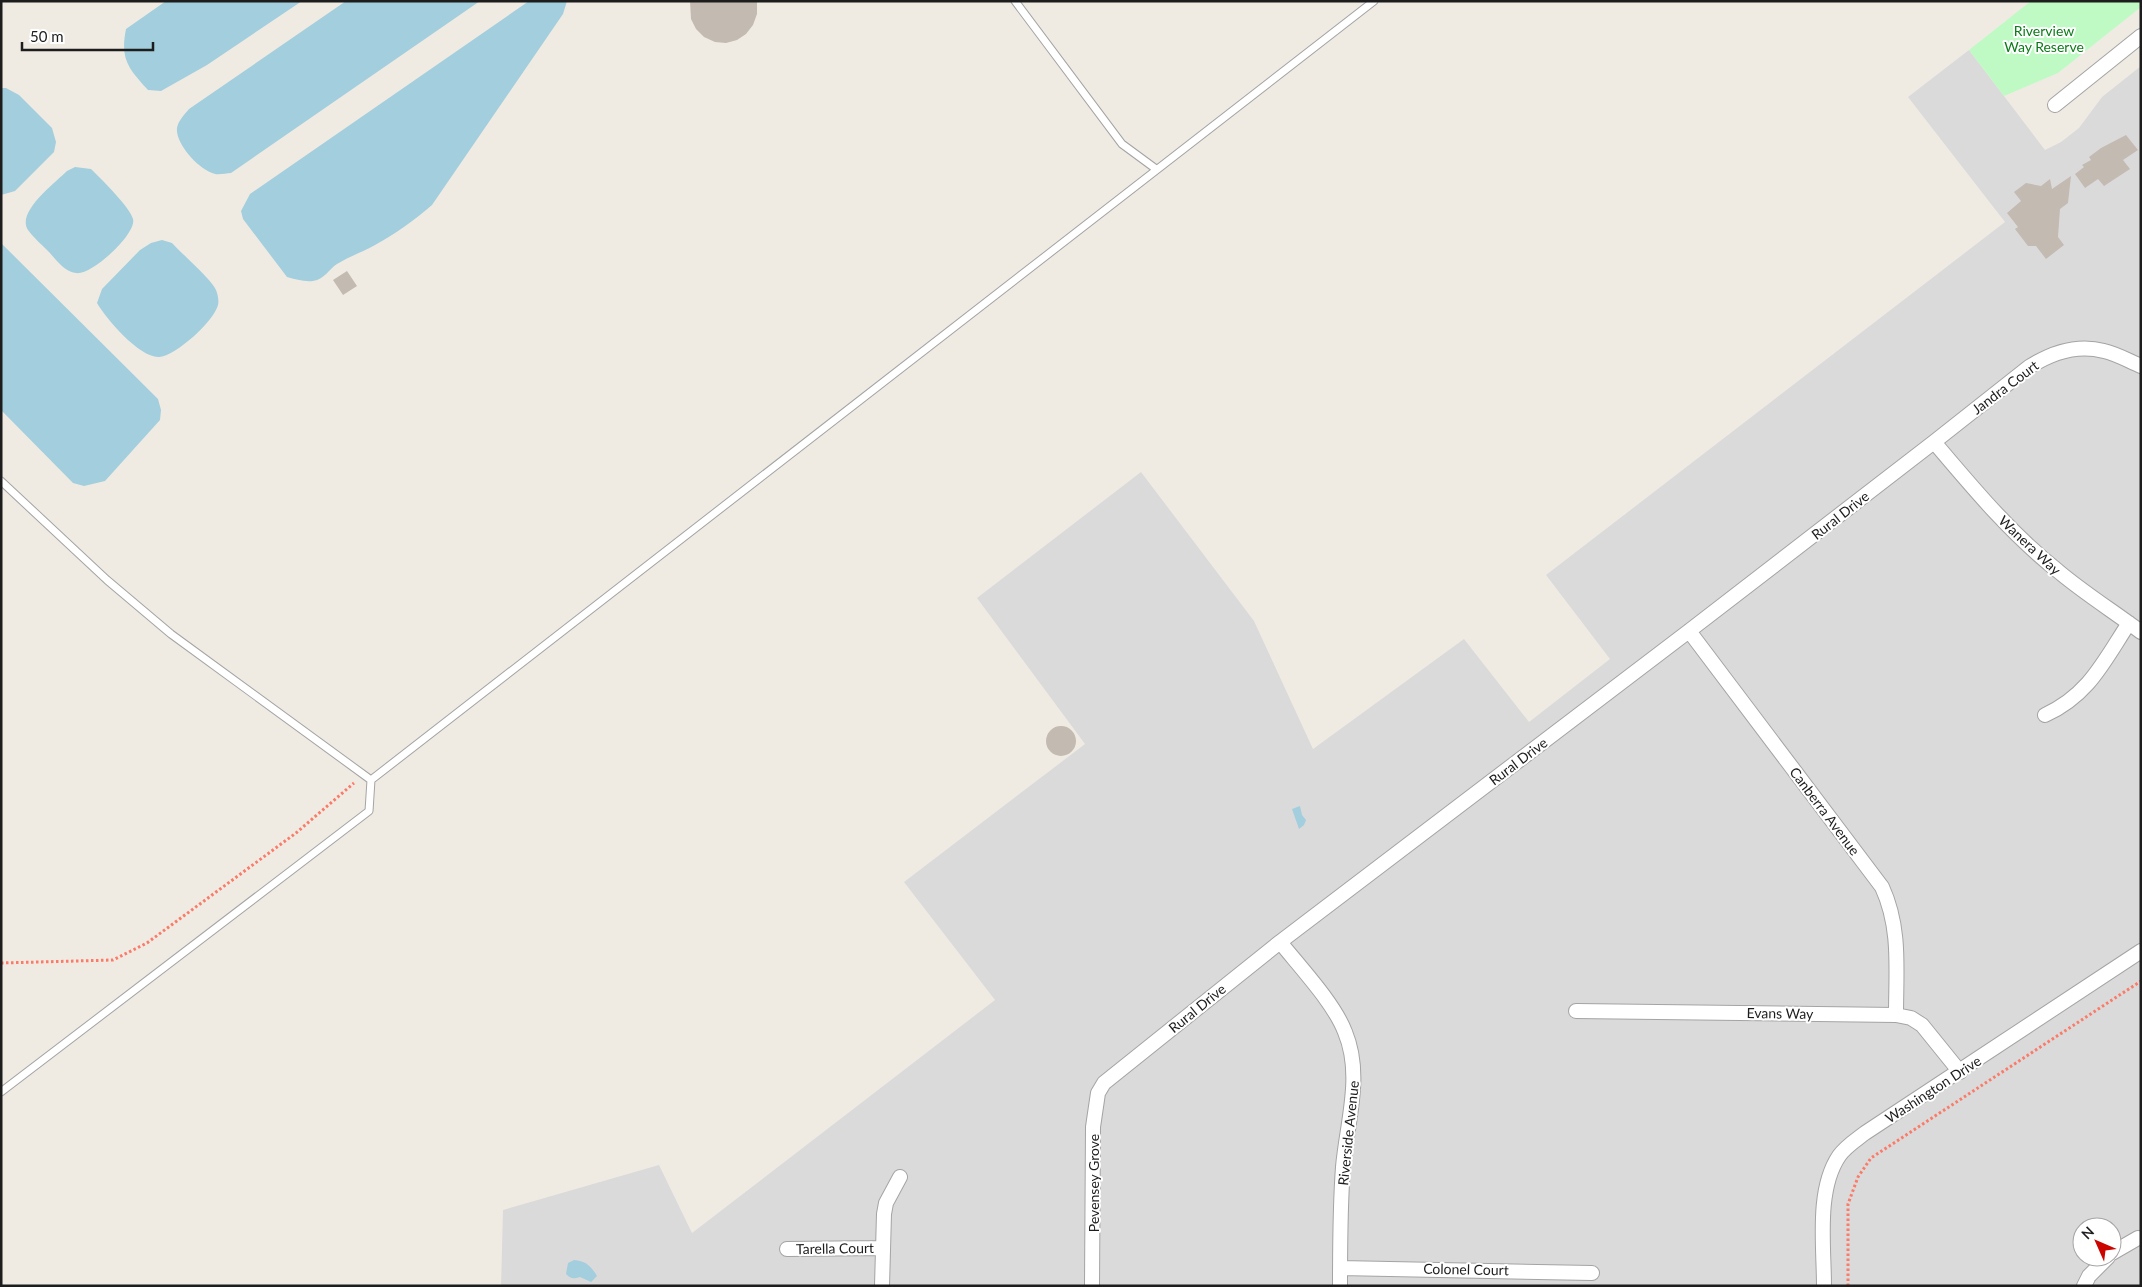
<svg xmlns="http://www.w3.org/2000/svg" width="2142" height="1287" font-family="Lato,sans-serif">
<rect width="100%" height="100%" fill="#efebe3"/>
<path fill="#dbdada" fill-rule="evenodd" d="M1969 50 2045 150 2061 142 2079 128 2102 97 2141 66V1286H501L503 1210 659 1165 692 1233 995 1000 904 882 1085 744 977 598 1141 472 1254 621 1313 749 1464 639 1529 722 1610 659 1546 575 2005 222 1908 97ZM2082 1227H2112V1257H2082Z"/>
<path fill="#bffac5" d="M2031 1H2141V7L2058 73 2004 96 1969 50Z"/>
<path fill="#a3cedd" d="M166 1H302L207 65 161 91 148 90C128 68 120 59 126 29Z
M346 1H480L231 173C226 173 220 175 215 174 200 171 175 144 177 128 178 121 185 114 189 109Z
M529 1H567L563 14 432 205C415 220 395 234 375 245 363 252 350 256 337 264 329 269 325 279 313 281 304 282 295 279 287 277L243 219 241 211 250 194Z
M1 88H6L19 95 52 128 56 142 54 152 15 191 1 195Z
M75 167 91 169C101 179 130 207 133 219 137 234 91 276 76 273 64 272 55 258 47 250 41 244 33 237 28 230 16 212 55 183 67 171Z
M162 240 172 243C181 253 212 280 216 290 218 295 219 301 218 305 214 321 176 356 159 357 140 358 106 319 97 303L102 289 140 250 151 243Z
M1 243 158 399 161 410 160 420 105 481 84 486 73 483 1 410Z
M1300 806 1302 815 1306 820 1304 825 1299 829 1292 809Z
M574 1260C586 1261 591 1266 597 1276L591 1282 580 1277C573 1279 571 1279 566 1274L568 1263Z"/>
<path fill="#c3bab2" d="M690 1H757V14L753 25 746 34 737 40 726 43 715 42 704 37 696 29 691 19Z
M2126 135 2138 150 2123 160 2130 169 2104 186 2098 179 2085 188 2075 174 2084 167 2082 165 2091 160 2089 157 2101 148Z
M2071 176 2068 203 2060 209 2058 237 2064 245 2046 259 2036 246H2028L2015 229 2018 227 2007 213 2021 201 2014 192 2026 183 2041 186 2050 179 2052 189Z
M347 271 357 286 343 295 333 280Z
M1046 741a15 15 0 1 1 30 0a15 15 0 1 1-30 0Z"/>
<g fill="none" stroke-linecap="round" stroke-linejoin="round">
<g stroke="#a4a4a4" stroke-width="9">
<path id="service" d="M1015 1 1122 144 1156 169
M1 481 107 580 171 634 371 780
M1 1092 369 811 371 780 1374 1"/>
</g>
<g stroke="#a4a4a4" stroke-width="16">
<path id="minor" d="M2055 105 2141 36
M1934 442C1973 488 2011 534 2058 571 2084 593 2113 611 2141 632
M1689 631 1882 887C1901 928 1896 970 1896 1015
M2045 715C2089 695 2104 661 2129 623
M1280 942C1300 967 1334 1003 1345 1032 1363 1075 1347 1122 1343 1167 1340 1207 1340 1246 1340 1286
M1576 1011 1896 1015 1911 1018 1922 1025 1960 1072
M787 1249 883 1248
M2112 1253 2138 1238
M1340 1268 1592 1273
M882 1286 884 1214 886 1203 900 1177
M1092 1286 1093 1127 1098 1093 1104 1083 1280 942 1689 631 1934 442 2029 367C2051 353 2078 344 2104 351 2117 354 2129 361 2141 366
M1824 1286C1824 1246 1816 1190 1839 1156 1845 1147 1856 1140 1865 1133L2141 951
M2084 1286 2089 1276 2108 1257"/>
</g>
<path stroke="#fb7a68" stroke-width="3" stroke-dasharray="2.5 2.5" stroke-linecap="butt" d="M1 963 113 960 147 943 296 833 354 783
M1848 1286V1204L1858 1177 1871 1158 2141 981"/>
<use href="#service" stroke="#fff" stroke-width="7"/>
<use href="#minor" stroke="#fff" stroke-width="14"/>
</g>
<g text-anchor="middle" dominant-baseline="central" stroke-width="4" stroke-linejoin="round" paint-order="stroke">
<g font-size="14" fill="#0a7c17" stroke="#fff">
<text x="2044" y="30">Riverview<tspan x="2044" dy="16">Way Reserve</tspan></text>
</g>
<g font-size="14" fill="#1d1d1d" stroke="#fff">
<text transform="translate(2005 387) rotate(-37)">Jandra Court</text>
<text transform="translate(1840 515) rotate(-38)">Rural Drive</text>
<text transform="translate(2030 545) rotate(43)">Wanera Way</text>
<text transform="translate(1518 761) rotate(-37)">Rural Drive</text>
<text transform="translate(1825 811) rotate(53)">Canberra Avenue</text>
<text transform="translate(1197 1008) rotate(-39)">Rural Drive</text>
<text transform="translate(1780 1013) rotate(1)">Evans Way</text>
<text transform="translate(1933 1089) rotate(-33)">Washington Drive</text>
<text transform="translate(1348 1133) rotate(-84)">Riverside Avenue</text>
<text transform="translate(1093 1183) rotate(-90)">Pevensey Grove</text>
<text transform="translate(835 1248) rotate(-1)">Tarella Court</text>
<text transform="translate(1466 1269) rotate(1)">Colonel Court</text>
</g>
</g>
<rect width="2142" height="1287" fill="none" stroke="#1d1d1d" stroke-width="5"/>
<g transform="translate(2097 1242) rotate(315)"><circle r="24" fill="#ffffff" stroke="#a5a5a5"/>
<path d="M0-4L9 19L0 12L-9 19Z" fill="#cb0500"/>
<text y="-8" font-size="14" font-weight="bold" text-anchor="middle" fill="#1d1d1d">N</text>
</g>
<path d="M22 42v8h131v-8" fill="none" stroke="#1d1d1d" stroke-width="2.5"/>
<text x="30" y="42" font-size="15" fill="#1d1d1d" stroke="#ffffff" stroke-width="4" paint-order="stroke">50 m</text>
</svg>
